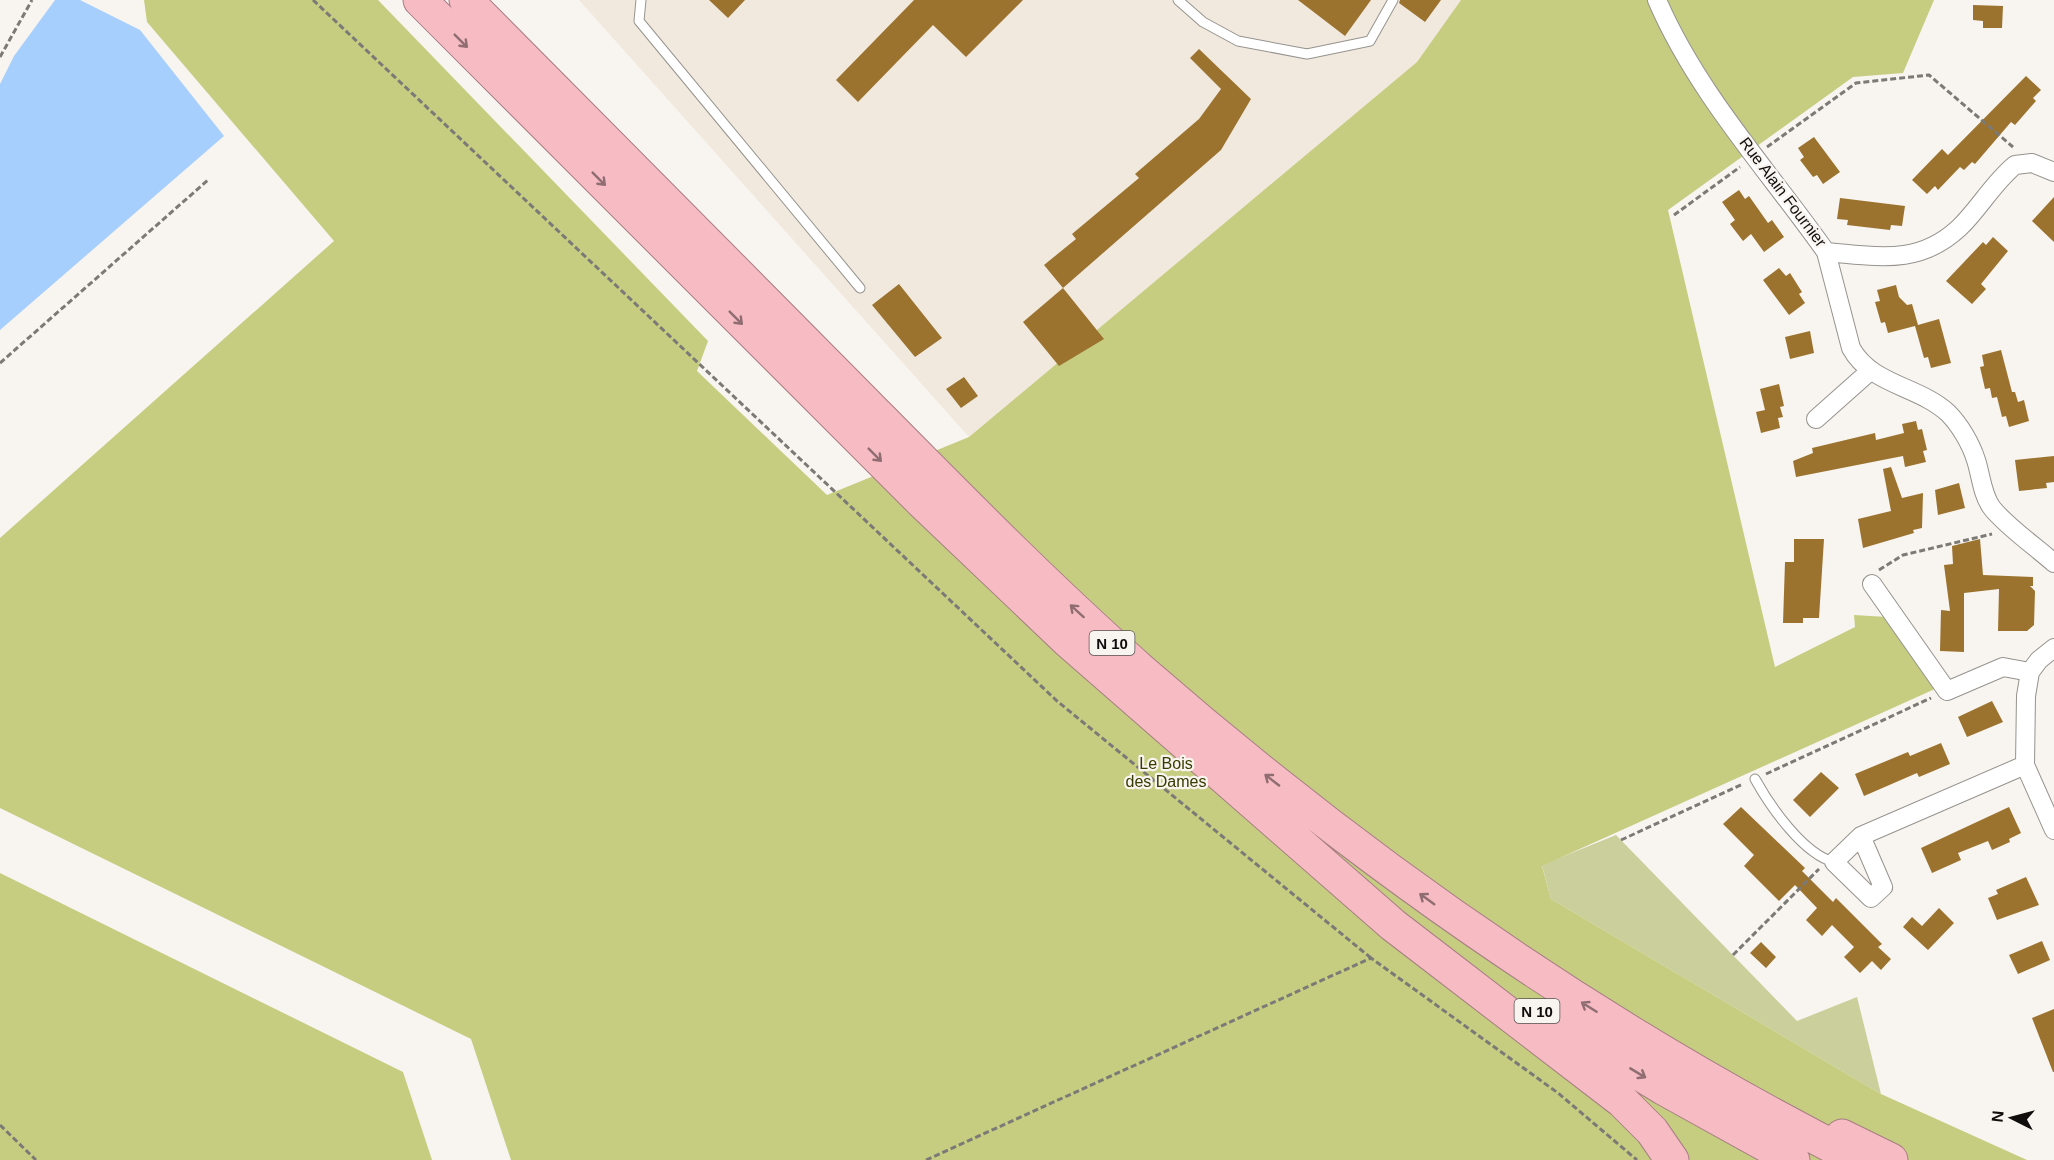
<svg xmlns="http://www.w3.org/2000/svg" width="2054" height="1160" font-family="Arial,sans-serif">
<rect width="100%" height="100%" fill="#f8f4ef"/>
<path fill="#f1e9de" d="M579 0H1461L1417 62 969 437Z"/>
<path fill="#cacf9c" d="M1616 835 1797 1021 1857 997 1881 1094 1551 899 1542 865Z"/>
<path fill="#c6cd81" d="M144 0H378L708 341 697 371 827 495 969 437 1417 62 1461 0H1934L1903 73 1853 77 1668 210 1775 667 1855 627 1854 615 1887 617 1937 688 1542 866 1551 899 1881 1094 2027 1160H511L471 1039 0 808V538L334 241 147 22Z
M0 873 403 1072 432 1160H0Z"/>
<path fill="#a7cffe" d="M55 0H80L140 30 224 136 0 330V84L14 56Z"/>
<path fill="#9b732f" d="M709 0H745L728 18Z
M914 0H1023L966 57 933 25 858 102 836 80Z
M1298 0H1371L1345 36Z
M1400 0H1441L1425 22 1399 3Z
M1973 5 2003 6 2002 28H1983V21L1973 20Z
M1199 49 1251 99 1221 150 1063 288 1044 265 1076 239 1072 234 1139 178 1135 174 1199 119 1221 89 1190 58Z
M2026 76 2041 90 2033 98 2036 101 2015 125 2011 122 1975 164 1972 162 1964 170 1960 167 1938 190 1935 186 1927 194 1912 180 1942 149 1948 155Z
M1814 137 1840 172 1823 184 1817 175 1813 177 1800 160 1804 157 1798 148Z
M1739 190 1745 199 1749 196 1768 223 1772 220 1784 237 1764 252 1751 234 1743 241 1730 224 1735 220 1722 202Z
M2054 197V242L2032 221Z
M1840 198 1905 206 1902 226 1891 225 1890 230 1847 225 1848 220 1837 219Z
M1993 237 2008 251 1981 284 1986 289 1972 304 1946 281 1983 242 1986 245Z
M1779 268 1786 276 1790 273 1802 292 1799 294 1805 303 1789 315 1763 280Z
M899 284 942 338 915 357 872 305Z
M1896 285 1899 297 1907 305 1912 304 1918 325 1939 319 1951 363 1931 368 1928 357 1924 358 1915 326 1888 333 1885 322 1881 323 1875 302 1880 301 1877 290Z
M1063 288 1104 339 1059 366 1023 322Z
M1810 331 1814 353 1790 359 1785 337Z
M2001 350 2012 392H2015L2018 402 2024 400 2029 421 2009 427 2006 416 2002 417 1997 397 1992 398 1990 388 1985 389 1980 367 1984 366 1982 355Z
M964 377 978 396 961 408 946 389Z
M1779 384 1784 406 1780 407 1783 417 1778 418 1780 428 1761 433 1756 412 1765 410 1760 389Z
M1916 421 1918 430 1922 429 1927 450 1923 451 1926 462 1905 467 1903 456 1796 477 1793 461 1813 453 1812 448 1875 433 1876 440 1904 433 1902 424Z
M2054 456V482L2046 483 2047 488 2019 491 2015 460Z
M1891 467 1902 498 1923 493 1922 528 1913 530 1914 533 1863 548 1858 519 1891 511 1883 469Z
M1959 483 1965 508 1938 515 1935 490Z
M1794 539H1824L1819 618H1803V623H1783L1785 562H1794Z
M1980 539 1983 575 2033 577V586H2030L2035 591 2034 625 2027 631H1998L1999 589 1964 593V652L1940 651 1941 610 1950 611 1944 565 1953 564 1952 546Z
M1992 701 2003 722 1967 737 1958 717Z
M1941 743 1950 764 1919 777 1917 773 1864 796 1855 774 1908 752 1910 756Z
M1821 772 1839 788 1810 817 1793 800Z
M1741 807 1805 868 1802 871 1833 902 1836 898 1882 944 1878 947 1891 959 1881 970 1872 961 1860 973 1844 957 1854 947 1832 925 1822 936 1806 920 1817 908 1795 885 1779 901 1744 866 1754 855 1723 824Z
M2009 807 2021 833 2009 839 2010 842 1992 850 1988 841 1958 853 1961 860 1932 873 1921 848Z
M2026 877 2039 905 1997 920 1988 898 1998 894 1996 890Z
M1939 908 1954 923 1928 950 1903 927 1912 917 1922 926Z
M2042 941 2050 960 2018 974 2009 955Z
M1761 942 1776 957 1766 968 1750 953Z
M2054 1009V1072H2053L2032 1018Z"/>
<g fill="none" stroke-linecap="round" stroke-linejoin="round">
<g stroke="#96938e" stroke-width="11">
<path id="lane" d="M641 0 639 21 860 288
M1178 0 1203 22 1238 41 1307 54 1370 41 1393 0
M1755 779C1770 806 1803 854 1834 862"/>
</g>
<g stroke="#96938e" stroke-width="20">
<path id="street" d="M1657 0C1697 93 1768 170 1826 252 1877 256 1918 266 1959 228 1979 209 1993 183 2015 165L2032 163 2054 172
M1826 252 1851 348C1871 385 1919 386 1948 413 1960 425 1971 444 1976 460 1981 475 1982 495 1992 508 2006 526 2036 547 2054 563
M1816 419 1870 371
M1872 584 1947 691 2003 667 2030 672
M2054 648 2039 660 2030 672 2026 696 2025 765 2054 830
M1861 836 1883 887 1871 898 1834 862 1861 836 2025 765"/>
</g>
<g stroke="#a67e83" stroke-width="35">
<path id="highway" d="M420 0 921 501 1068 641 1393 925 1622 1101 1652 1131 1672 1160
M466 0C593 128 720 256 847 384 943 481 1039 580 1142 671 1361 862 1600 1029 1859 1160
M1549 1019 1663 1088 1793 1160
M1842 1136 1891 1160"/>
</g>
<path stroke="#7c7a76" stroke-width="3" stroke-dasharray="6 3" stroke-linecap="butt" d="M313 0 1057 701 1371 958
M0 57 32 0
M1767 147 1856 83 1929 75 2013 147
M1674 215 1740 167
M0 363 208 180
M1879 570 1903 555 1992 534
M1766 774 1931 698
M1621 840 1743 784
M1733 955 1819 869
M0 1125 36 1160
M926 1160 1371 958 1558 1093 1637 1160"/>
<use href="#lane" stroke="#fff" stroke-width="9"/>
<use href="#street" stroke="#fff" stroke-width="18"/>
<use href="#highway" stroke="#f7bbc3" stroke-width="33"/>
</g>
<defs><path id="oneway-shaft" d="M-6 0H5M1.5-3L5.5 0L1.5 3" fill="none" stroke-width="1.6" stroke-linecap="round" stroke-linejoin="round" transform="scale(1.5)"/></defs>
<g stroke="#8f6d71">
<use href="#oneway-shaft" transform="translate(461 41) rotate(45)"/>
<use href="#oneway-shaft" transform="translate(599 179) rotate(45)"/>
<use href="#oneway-shaft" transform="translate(736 318) rotate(45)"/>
<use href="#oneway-shaft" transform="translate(875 455) rotate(45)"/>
<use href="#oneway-shaft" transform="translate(1077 611) rotate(-138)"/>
<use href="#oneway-shaft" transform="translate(1272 780) rotate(-142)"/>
<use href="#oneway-shaft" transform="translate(1427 899) rotate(-144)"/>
<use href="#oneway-shaft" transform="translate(1589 1007) rotate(-148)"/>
<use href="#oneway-shaft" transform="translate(1638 1073) rotate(31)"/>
</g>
<g text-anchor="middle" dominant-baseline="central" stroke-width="4.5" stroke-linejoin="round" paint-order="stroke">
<g fill="#f8f4ef" stroke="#555350" stroke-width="1.5">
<rect x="1089.5" y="631" width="45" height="24" rx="4.5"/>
<rect x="1514.5" y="999" width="45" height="24" rx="4.5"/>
</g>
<g font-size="15" font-weight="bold" fill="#0f0e0c">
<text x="1112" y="643">N 10</text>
<text x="1537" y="1011">N 10</text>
</g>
<g font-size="16" fill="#0f0e0c" stroke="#f8f4ef">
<text transform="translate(1783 192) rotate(53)">Rue Alain Fournier</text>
</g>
<g font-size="16" fill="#393c00" stroke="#f8f4ef">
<text x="1166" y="763">Le Bois<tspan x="1166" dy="18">des Dames</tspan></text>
</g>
</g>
<g transform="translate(2012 1118) rotate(276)" stroke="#f8f4ef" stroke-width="4.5" paint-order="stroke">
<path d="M0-4.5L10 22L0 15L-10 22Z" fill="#0f0e0c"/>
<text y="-9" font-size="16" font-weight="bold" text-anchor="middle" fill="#0f0e0c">N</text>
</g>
</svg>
